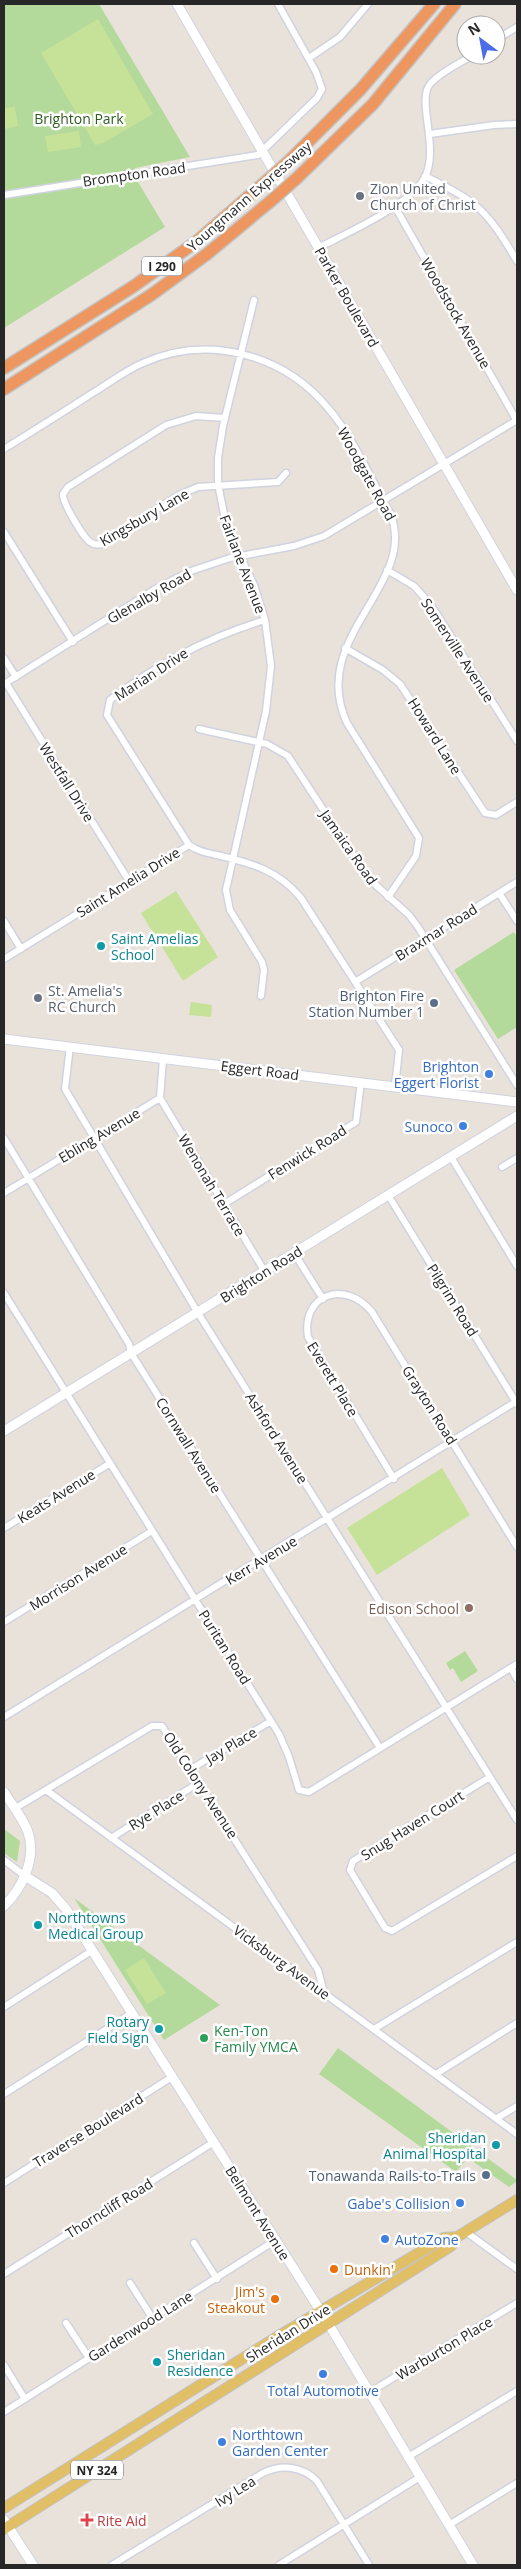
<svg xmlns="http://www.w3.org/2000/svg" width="521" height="2569" font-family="'Open Sans',sans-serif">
<rect width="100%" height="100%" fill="#e9e2da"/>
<path fill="#b4da9b" d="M4 4H99L190 157 135 168 138 182 165 227 4 328Z
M514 932 517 937V1027L498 1039 454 970Z
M465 1651 478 1671 461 1682 453 1668 450 1670 446 1663Z
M4 1829 20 1841 17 1862 4 1853Z
M74 1898 220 2005 164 2040Z
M338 2048 517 2180V2181L509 2187 468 2158 456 2172 319 2074Z"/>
<path fill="#c6e198" d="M98 19 153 114 103 143 95 145 41 53Z
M15 107 18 126 4 129V108Z
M79 131 81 147 48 152 45 136Z
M176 891 218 957 183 981 141 913Z
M191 1002 212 1005 211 1017 189 1015Z
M442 1468 470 1515 377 1575 347 1528Z
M144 1958 166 1993 147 2004 125 1970Z"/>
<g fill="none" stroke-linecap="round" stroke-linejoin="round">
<g stroke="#d0d3df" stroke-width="9">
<path id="street" d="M496 40 517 27
M309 58 340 37 368 4
M430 134 494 125 517 124
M425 176C479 203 486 209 517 261
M4 195 258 155 317 98 322 89 316 72 278 4
M394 205 517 421
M318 248C347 233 408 206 424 179 441 149 415 99 431 83 442 71 460 63 473 55
M254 300 223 426 218 458V484L227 529 254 585 265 620 271 666 266 711 226 890 230 910 262 962 264 970 261 996
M225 418 196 416 166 425 68 487 63 494C62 502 83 537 90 542 94 545 98 545 102 544L179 495 198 487 278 482 286 473
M4 449C33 431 62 413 91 394 108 384 124 371 143 363 208 334 283 354 328 408 353 437 371 479 390 513 420 584 307 637 347 723L419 838 416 856 388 897
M4 532 73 642
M387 570 414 586 431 605 517 741
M265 620C209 637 157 664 110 700L107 715 189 845C197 851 207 853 217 855 251 863 278 870 301 898L399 1050 395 1087
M345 648 383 670 400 684 485 813 496 815 517 802
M4 658 16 677
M6 683 129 881
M4 684 157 588 191 571 230 558 294 546 324 536 517 420
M199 729 267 744 288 756 368 878 409 915 418 927 517 1085
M499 893 517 921
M4 921 21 949
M4 959 189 845
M355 982 517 882
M70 1046 65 1089 198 1313 517 1820
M160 1098 265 1272
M4 1138 129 1344 131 1353 380 1748
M451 1157 517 1266
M502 1167 517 1158
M4 1193 160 1098 163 1059
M388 1195 517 1404
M224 1204 356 1122 361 1082
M294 1253 323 1299
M4 1293 279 1734 289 1757 299 1790 309 1792 517 1664
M394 1479 308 1337C301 1294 345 1279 372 1312L517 1547
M4 1528 109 1464
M4 1622 152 1531
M511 1668 517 1679
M4 1717 517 1401
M191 1769 271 1721
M490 1777 353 1861 350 1870 385 1928 392 1931 517 1856
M46 1790 517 2134
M14 1809 152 1726H162L318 1970 324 1993
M111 1838 200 1782
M4 1860 25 1876
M4 2007 93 1950
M374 2029 517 1942
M436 2074 517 2023
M4 2094 132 2013
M497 2118 517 2106
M4 2183 172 2077
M466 2232 517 2269
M194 2243 217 2279
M4 2274 214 2142
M130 2283 153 2319
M66 2323 89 2358
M4 2365 25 2399
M370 2392 517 2303
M4 2412 276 2240
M408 2457 517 2391
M449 2525 517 2483
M112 2565 263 2473C282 2464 302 2466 317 2481L369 2565
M279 2565 420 2477"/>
</g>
<g stroke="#d0d3df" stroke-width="11">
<path id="secondary" d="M177 4 517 590
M4 1039 517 1102
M4 1431 517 1116
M4 1792C12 1805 23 1818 28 1832 37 1858 22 1889 4 1906
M25 1876 52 1893 66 1909 325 2318 473 2565
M4 2520 33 2565"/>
</g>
<g stroke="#c3c3c3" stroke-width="12">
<path id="primary" d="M4 2508 277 2337 444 2238 457 2237 517 2200
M4 2529 451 2246 457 2237"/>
</g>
<g stroke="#c3c3c3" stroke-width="14">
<path id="highway" d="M288 162 360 90 434 4
M297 178 373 104 455 4
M4 368 134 286 196 242 263 184
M4 389 151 295 207 254 272 200"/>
</g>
<use href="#street" stroke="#fff" stroke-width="6"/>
<use href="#secondary" stroke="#fff" stroke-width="9"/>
<use href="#primary" stroke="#e1bf66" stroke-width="10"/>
<use href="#highway" stroke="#ed9660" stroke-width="11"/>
<g stroke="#c3c3c3" stroke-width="14" stroke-linecap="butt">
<path id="highway-bridge" d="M263 184 288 162
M272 200 297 178"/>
</g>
<use href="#highway-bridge" stroke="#ed9660" stroke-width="11"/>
</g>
<g fill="#6b7280" stroke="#fff" stroke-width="2">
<circle cx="360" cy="196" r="5"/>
<circle cx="38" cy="998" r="5"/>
</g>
<g fill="#0f9aa8" stroke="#fff" stroke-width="2">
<circle cx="101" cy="946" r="5"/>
<circle cx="38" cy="1925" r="5"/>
<circle cx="159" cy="2029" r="5"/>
<circle cx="496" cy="2145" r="5"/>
<circle cx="157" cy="2362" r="5"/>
</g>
<g fill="#5c6f8a" stroke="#fff" stroke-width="2">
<circle cx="434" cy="1003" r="5"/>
<circle cx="486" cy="2175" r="5"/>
</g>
<g fill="#3f7fe0" stroke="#fff" stroke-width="2">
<circle cx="489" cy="1074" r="5"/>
<circle cx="463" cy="1126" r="5"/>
<circle cx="460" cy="2203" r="5"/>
<circle cx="385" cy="2239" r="5"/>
<circle cx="323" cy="2374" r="5"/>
<circle cx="222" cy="2442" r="5"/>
</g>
<circle fill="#8d6e63" stroke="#fff" stroke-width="2" cx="469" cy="1608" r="5"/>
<circle fill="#2e9e5b" stroke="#fff" stroke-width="2" cx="204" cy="2038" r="5"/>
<g fill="#e8710a" stroke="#fff" stroke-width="2">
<circle cx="334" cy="2269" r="5"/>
<circle cx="275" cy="2299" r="5"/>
</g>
<path fill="#e0444e" stroke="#fff" stroke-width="2" d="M84.5 2512.5h5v5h5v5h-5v5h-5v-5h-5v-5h5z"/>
<g text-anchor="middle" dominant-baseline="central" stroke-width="5" stroke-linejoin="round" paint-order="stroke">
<g fill="#fff" stroke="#686868" stroke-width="1">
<rect x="142" y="256.5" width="40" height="19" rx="4"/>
<rect x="71" y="2460.5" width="52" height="19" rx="4"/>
</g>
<g font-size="12" font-weight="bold" fill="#272727">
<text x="162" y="266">I 290</text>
<text x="97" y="2470">NY 324</text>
</g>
<g font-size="14" fill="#2f5c20" stroke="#fff">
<text x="79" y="118">Brighton Park</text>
</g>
<g font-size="14" fill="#272727" stroke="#fff">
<text transform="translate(134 174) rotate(-8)">Brompton Road</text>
<text transform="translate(249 196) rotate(-41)">Youngmann Expressway</text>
<text transform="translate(347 297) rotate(60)">Parker Boulevard</text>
<text transform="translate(456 313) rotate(60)">Woodstock Avenue</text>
<text transform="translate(367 474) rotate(61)">Woodgate Road</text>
<text transform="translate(144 517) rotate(-30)">Kingsbury Lane</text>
<text transform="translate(243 564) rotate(69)">Fairlane Avenue</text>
<text transform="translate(149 596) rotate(-30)">Glenalby Road</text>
<text transform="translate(458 650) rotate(57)">Somerville Avenue</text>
<text transform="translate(151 674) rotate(-33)">Marian Drive</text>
<text transform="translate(435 736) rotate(58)">Howard Lane</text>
<text transform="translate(67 782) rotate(58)">Westfall Drive</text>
<text transform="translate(349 847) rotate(55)">Jamaica Road</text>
<text transform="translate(128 882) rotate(-32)">Saint Amelia Drive</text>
<text transform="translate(436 932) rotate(-32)">Braxmar Road</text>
<text transform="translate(260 1070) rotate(7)">Eggert Road</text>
<text transform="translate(99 1135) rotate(-31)">Ebling Avenue</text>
<text transform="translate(307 1152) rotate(-32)">Fenwick Road</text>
<text transform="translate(212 1185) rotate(59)">Wenonah Terrace</text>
<text transform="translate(261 1274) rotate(-32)">Brighton Road</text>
<text transform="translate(453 1300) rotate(58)">Pilgrim Road</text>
<text transform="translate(333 1379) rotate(59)">Everett Place</text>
<text transform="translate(430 1405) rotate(58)">Grayton Road</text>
<text transform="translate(277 1438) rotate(58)">Ashford Avenue</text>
<text transform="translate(189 1445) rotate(58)">Cornwall Avenue</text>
<text transform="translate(56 1496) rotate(-32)">Keats Avenue</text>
<text transform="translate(261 1560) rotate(-31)">Kerr Avenue</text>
<text transform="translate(78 1577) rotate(-32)">Morrison Avenue</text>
<text transform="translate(225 1647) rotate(58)">Puritan Road</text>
<text transform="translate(231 1745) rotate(-31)">Jay Place</text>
<text transform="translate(201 1785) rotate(57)">Old Colony Avenue</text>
<text transform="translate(156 1810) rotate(-32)">Rye Place</text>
<text transform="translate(412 1825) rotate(-32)">Snug Haven Court</text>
<text transform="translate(282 1962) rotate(36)">Vicksburg Avenue</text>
<text transform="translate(88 2130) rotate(-32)">Traverse Boulevard</text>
<text transform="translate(109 2208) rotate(-32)">Thorncliff Road</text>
<text transform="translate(258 2213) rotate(58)">Belmont Avenue</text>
<text transform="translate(140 2326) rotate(-32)">Gardenwood Lane</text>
<text transform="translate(288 2333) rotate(-32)">Sheridan Drive</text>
<text transform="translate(444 2348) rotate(-31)">Warburton Place</text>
<text transform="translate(235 2491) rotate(-32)">Ivy Lea</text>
</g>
<g font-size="14" fill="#5b616d" stroke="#fff" text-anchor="start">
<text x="370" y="188">Zion United<tspan x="370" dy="16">Church of Christ</tspan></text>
<text x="48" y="990">St. Amelia's<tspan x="48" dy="16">RC Church</tspan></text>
</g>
<g font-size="14" fill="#0d838f" stroke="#fff" text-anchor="start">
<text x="111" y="938">Saint Amelias<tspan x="111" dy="16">School</tspan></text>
<text x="48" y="1917">Northtowns<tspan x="48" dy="16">Medical Group</tspan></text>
<text x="149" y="2021" text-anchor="end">Rotary<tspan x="149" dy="16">Field Sign</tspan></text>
<text x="486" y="2137" text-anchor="end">Sheridan<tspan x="486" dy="16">Animal Hospital</tspan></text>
<text x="167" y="2354">Sheridan<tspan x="167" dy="16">Residence</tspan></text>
</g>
<g font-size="14" fill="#4e5e75" stroke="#fff" text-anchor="end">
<text x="424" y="995">Brighton Fire<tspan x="424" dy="16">Station Number 1</tspan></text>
<text x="476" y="2175">Tonawanda Rails-to-Trails</text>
</g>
<g font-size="14" fill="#366cbe" stroke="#fff" text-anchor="end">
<text x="479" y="1066">Brighton<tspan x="479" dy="16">Eggert Florist</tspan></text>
<text x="453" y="1126">Sunoco</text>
<text x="450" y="2203">Gabe's Collision</text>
<text x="395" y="2239" text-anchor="start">AutoZone</text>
<text x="323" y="2390" text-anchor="middle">Total Automotive</text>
<text x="232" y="2434" text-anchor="start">Northtown<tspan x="232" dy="16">Garden Center</tspan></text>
</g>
<g font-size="14" fill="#785e54" stroke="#fff" text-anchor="end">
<text x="459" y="1608">Edison School</text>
</g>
<g font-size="14" fill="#27864d" stroke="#fff" text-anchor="start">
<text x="214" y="2030">Ken-Ton<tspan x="214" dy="16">Family YMCA</tspan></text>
</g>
<g font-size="14" fill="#c56008" stroke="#fff" text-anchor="start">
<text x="344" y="2269">Dunkin'</text>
<text x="265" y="2291" text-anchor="end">Jim's<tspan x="265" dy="16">Steakout</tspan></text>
</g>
<g font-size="14" fill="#be3a42" stroke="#fff" text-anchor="start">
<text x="97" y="2520">Rite Aid</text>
</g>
</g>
<rect width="521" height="2569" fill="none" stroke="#272727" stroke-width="10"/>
<g transform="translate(481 40) rotate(328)"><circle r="24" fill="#ffffff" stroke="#a9a9a9"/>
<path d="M0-4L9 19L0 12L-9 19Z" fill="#496ee7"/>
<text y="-8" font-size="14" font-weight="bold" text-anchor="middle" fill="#272727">N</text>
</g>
</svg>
